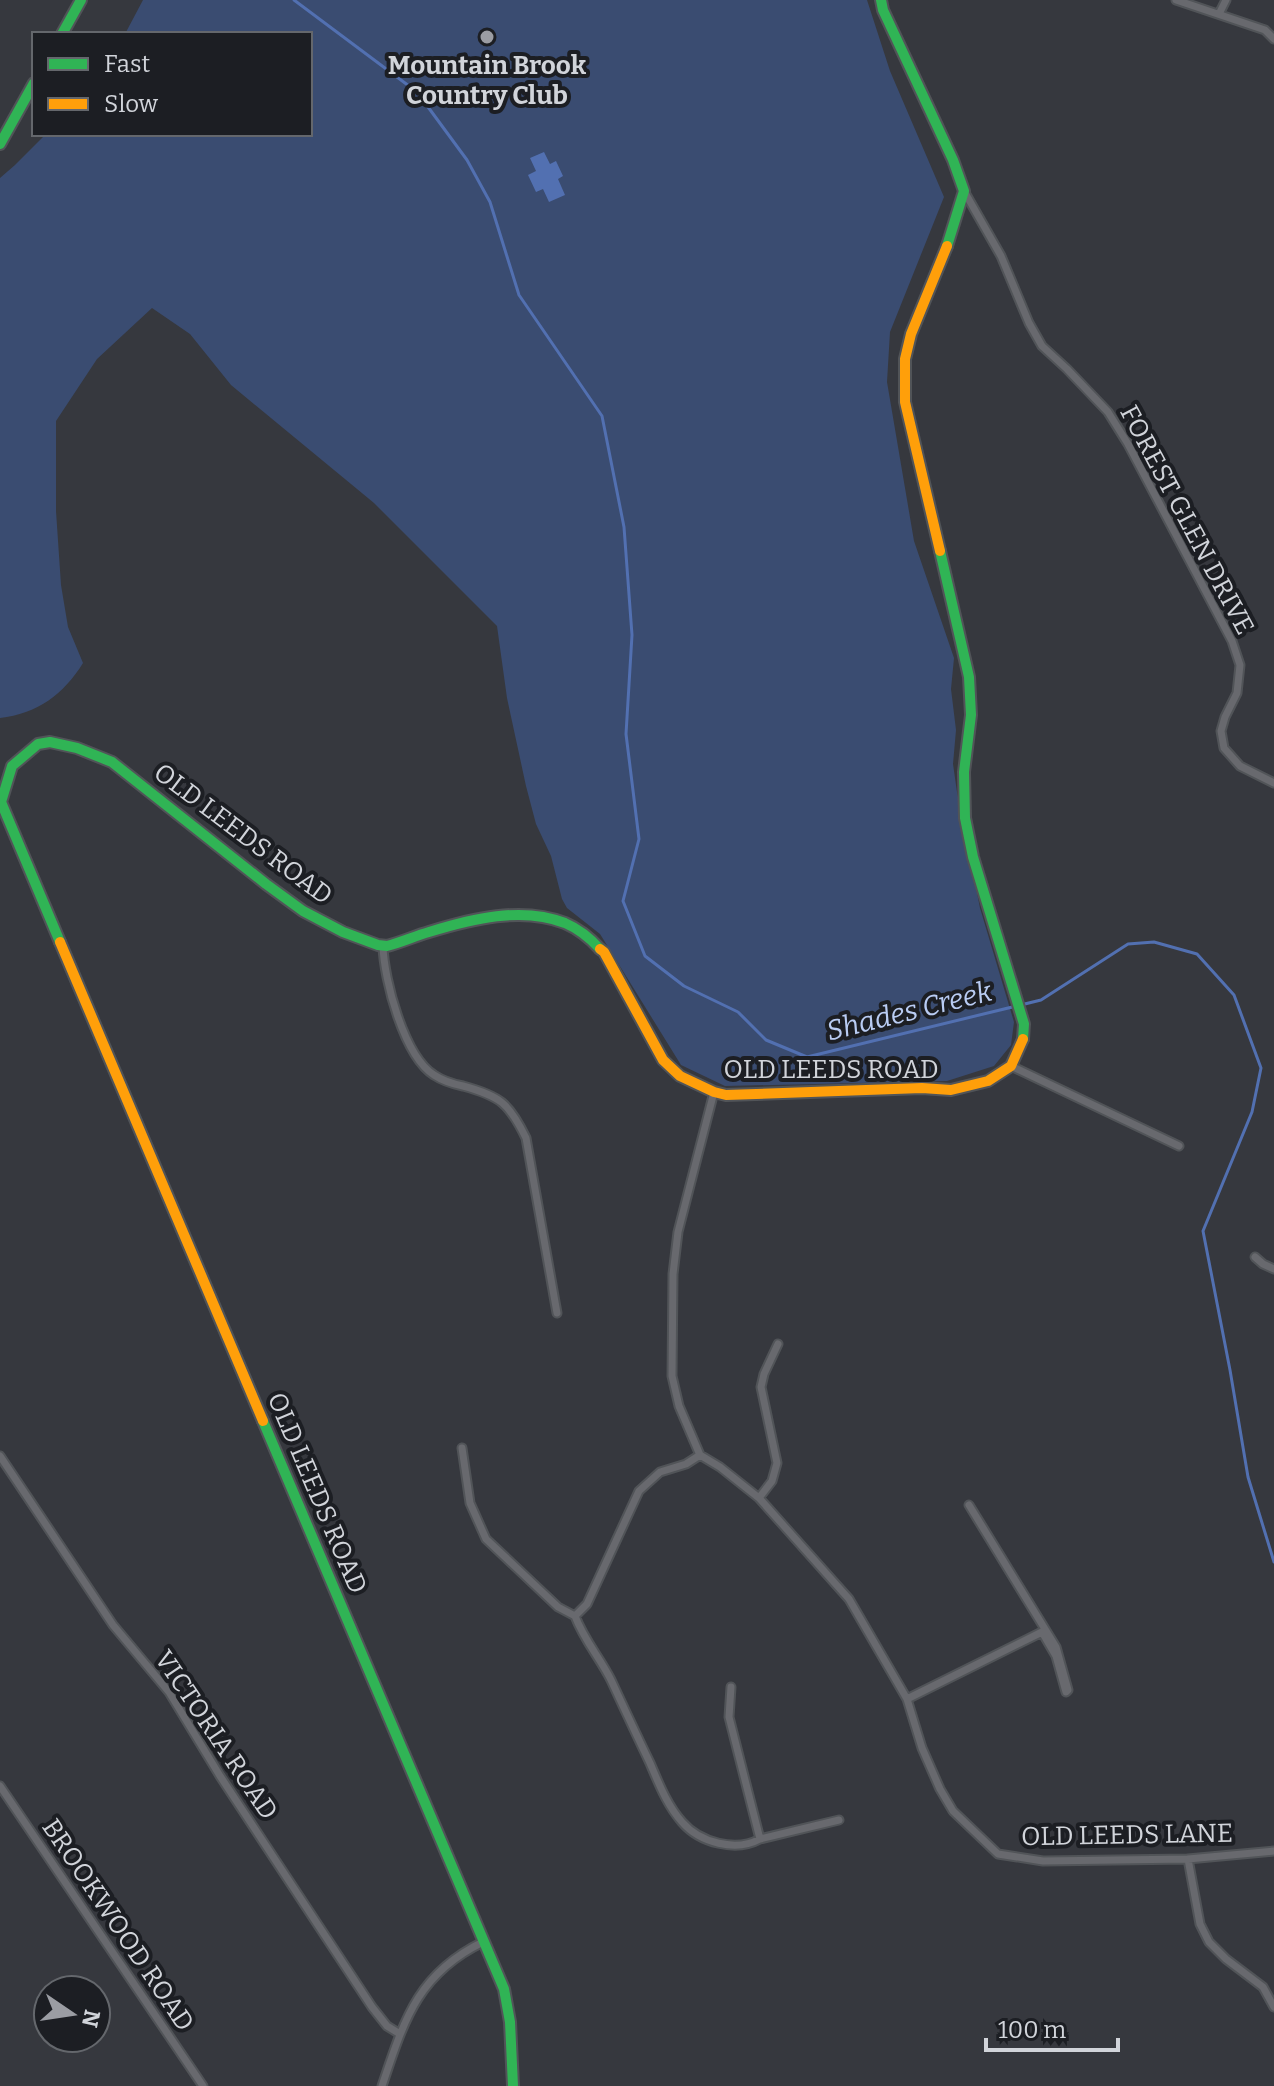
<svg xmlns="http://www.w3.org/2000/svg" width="1274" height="2086" font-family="Bitter,serif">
<rect width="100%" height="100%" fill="#36383e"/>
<path fill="#3a4c71" d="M143 0H867L890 71 944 197 890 332 887 382 914 541 954 658 951 689 956 730 953 764 957 792 980 908 1014 1022 1011 1045 994 1066 947 1081 725 1086 681 1065 600 934 567 908 562 899 551 856 536 824 526 786 507 698 497 626 374 503 231 385 190 334 152 308 97 359 56 421V511L61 585 68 627 83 663C64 694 37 714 0 718V178L15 165 46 134H310V34H125Z"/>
<path fill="#5270b1" d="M544 152 550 164 556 161 563 176 558 179 565 195 549 202 543 189 536 192 528 175 536 171 530 158Z"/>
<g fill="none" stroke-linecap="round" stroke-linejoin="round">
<path stroke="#5270b1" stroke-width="3" d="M294 0 417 92 467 160 490 202 519 295 602 416 624 527 632 635 626 734 639 839 623 901 645 956 684 986 738 1012 766 1040 807 1057 1041 1000 1128 944 1154 942 1197 954 1234 995 1261 1068 1252 1112 1203 1231 1230 1370 1248 1477 1274 1562"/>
<g stroke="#515458" stroke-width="11">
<path id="street" d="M1176 0 1265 30 1274 39
M1219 14 1226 0
M964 191 1001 256 1029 323 1042 346 1067 369 1108 412 1128 444 1232 641 1240 665 1237 693 1225 717 1221 731 1224 748 1240 766 1274 783
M383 946C384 980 404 1056 434 1075 443 1081 453 1084 463 1086 500 1096 509 1103 526 1138L557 1313
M1011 1066 1179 1146
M714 1092 678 1232 673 1274 672 1376 679 1406 700 1455 720 1467 759 1498 849 1599 907 1699 922 1748 940 1789 953 1811 998 1854 1043 1861 1188 1859 1274 1851
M1255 1257 1263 1264 1274 1269
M462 1448 470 1503 486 1539 558 1607 575 1616C584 1640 600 1658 611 1680 624 1708 637 1736 650 1763 659 1784 667 1805 682 1822 700 1843 736 1852 760 1839L839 1820
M0 1456 113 1625 169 1692 220 1776 372 2007 387 2026 400 2034
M759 1498 772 1481 777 1463 761 1387 764 1374 778 1344
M575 1616 587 1604 639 1491 660 1472 686 1464 700 1455
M731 1687 729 1717 760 1839
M907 1699 1042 1632 1056 1656 1066 1692 1068 1690 1056 1647 969 1505
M0 1786 203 2086
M1188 1859 1200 1924 1209 1942 1226 1959 1263 1987 1274 2007
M382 2086C404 2021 417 1974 483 1942"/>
</g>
<g stroke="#515458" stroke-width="14">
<path id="fast" d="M881 0 883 10 953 160 964 191 947 246
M62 34 81 0
M0 144 34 83
M940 551 969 677 971 715 964 772 965 818 973 857 1024 1024 1023 1039
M60 942 1 802 12 766 38 744 50 742 77 748 112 762 266 884 303 911 343 932 378 945 387 946C402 942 415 936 429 932 471 919 522 906 565 923 579 929 590 938 600 949
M263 1421 504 1989 510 2022 513 2086"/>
</g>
<g stroke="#515458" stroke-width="14">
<path id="slow" d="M940 551 905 402V359L911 334 947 246
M60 942 263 1421
M600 949 604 952 663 1060 680 1076 714 1092 726 1095 922 1088 951 1090 988 1081 1011 1066 1023 1039"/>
</g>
<use href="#street" stroke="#68696e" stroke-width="7"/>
<use href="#fast" stroke="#30b455" stroke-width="10"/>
<use href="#slow" stroke="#ff9f0a" stroke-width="10"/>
</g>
<circle fill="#9b9da3" stroke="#1c1e23" stroke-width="3" cx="487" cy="37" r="8"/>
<g text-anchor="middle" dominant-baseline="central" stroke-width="8" stroke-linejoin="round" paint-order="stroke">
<g font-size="26" font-weight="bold" fill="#d1d4da" stroke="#1c1e23">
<text x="487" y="65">Mountain Brook<tspan x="487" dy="30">Country Club</tspan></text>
</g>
<g font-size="26" fill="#d1d4da" stroke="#1c1e23">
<text transform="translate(1187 520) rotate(62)">FOREST GLEN DRIVE</text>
<text transform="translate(243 834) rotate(37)">OLD LEEDS ROAD</text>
<text x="831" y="1069">OLD LEEDS ROAD</text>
<text transform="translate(317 1493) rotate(67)">OLD LEEDS ROAD</text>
<text transform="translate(216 1735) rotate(56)">VICTORIA ROAD</text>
<text transform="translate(1127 1835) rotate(-1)">OLD LEEDS LANE</text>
<text transform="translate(118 1925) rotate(56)">BROOKWOOD ROAD</text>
</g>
<g font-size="28" font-style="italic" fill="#b9ccf3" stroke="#1c1e23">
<text transform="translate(909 1011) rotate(-14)">Shades Creek</text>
</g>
</g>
<rect x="32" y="32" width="280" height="104" fill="#1c1e23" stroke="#64676c" stroke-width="2"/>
<rect x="48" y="58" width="40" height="12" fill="#30b455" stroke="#64676c" stroke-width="2"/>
<text x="104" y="72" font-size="24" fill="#d1d4da">Fast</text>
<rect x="48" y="98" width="40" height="12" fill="#ff9f0a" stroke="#64676c" stroke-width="2"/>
<text x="104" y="112" font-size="24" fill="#d1d4da">Slow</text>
<g transform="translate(72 2014) rotate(103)"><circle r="38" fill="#1c1e23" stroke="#64676c" stroke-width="2"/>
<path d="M0-6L14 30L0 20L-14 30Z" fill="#9b9da3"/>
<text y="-12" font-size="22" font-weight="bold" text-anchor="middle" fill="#d1d4da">N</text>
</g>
<path d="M986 2038v12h132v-12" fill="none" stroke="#d1d4da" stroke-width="4"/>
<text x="998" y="2038" font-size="24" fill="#d1d4da" stroke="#1c1e23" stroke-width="6" paint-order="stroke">100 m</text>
</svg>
